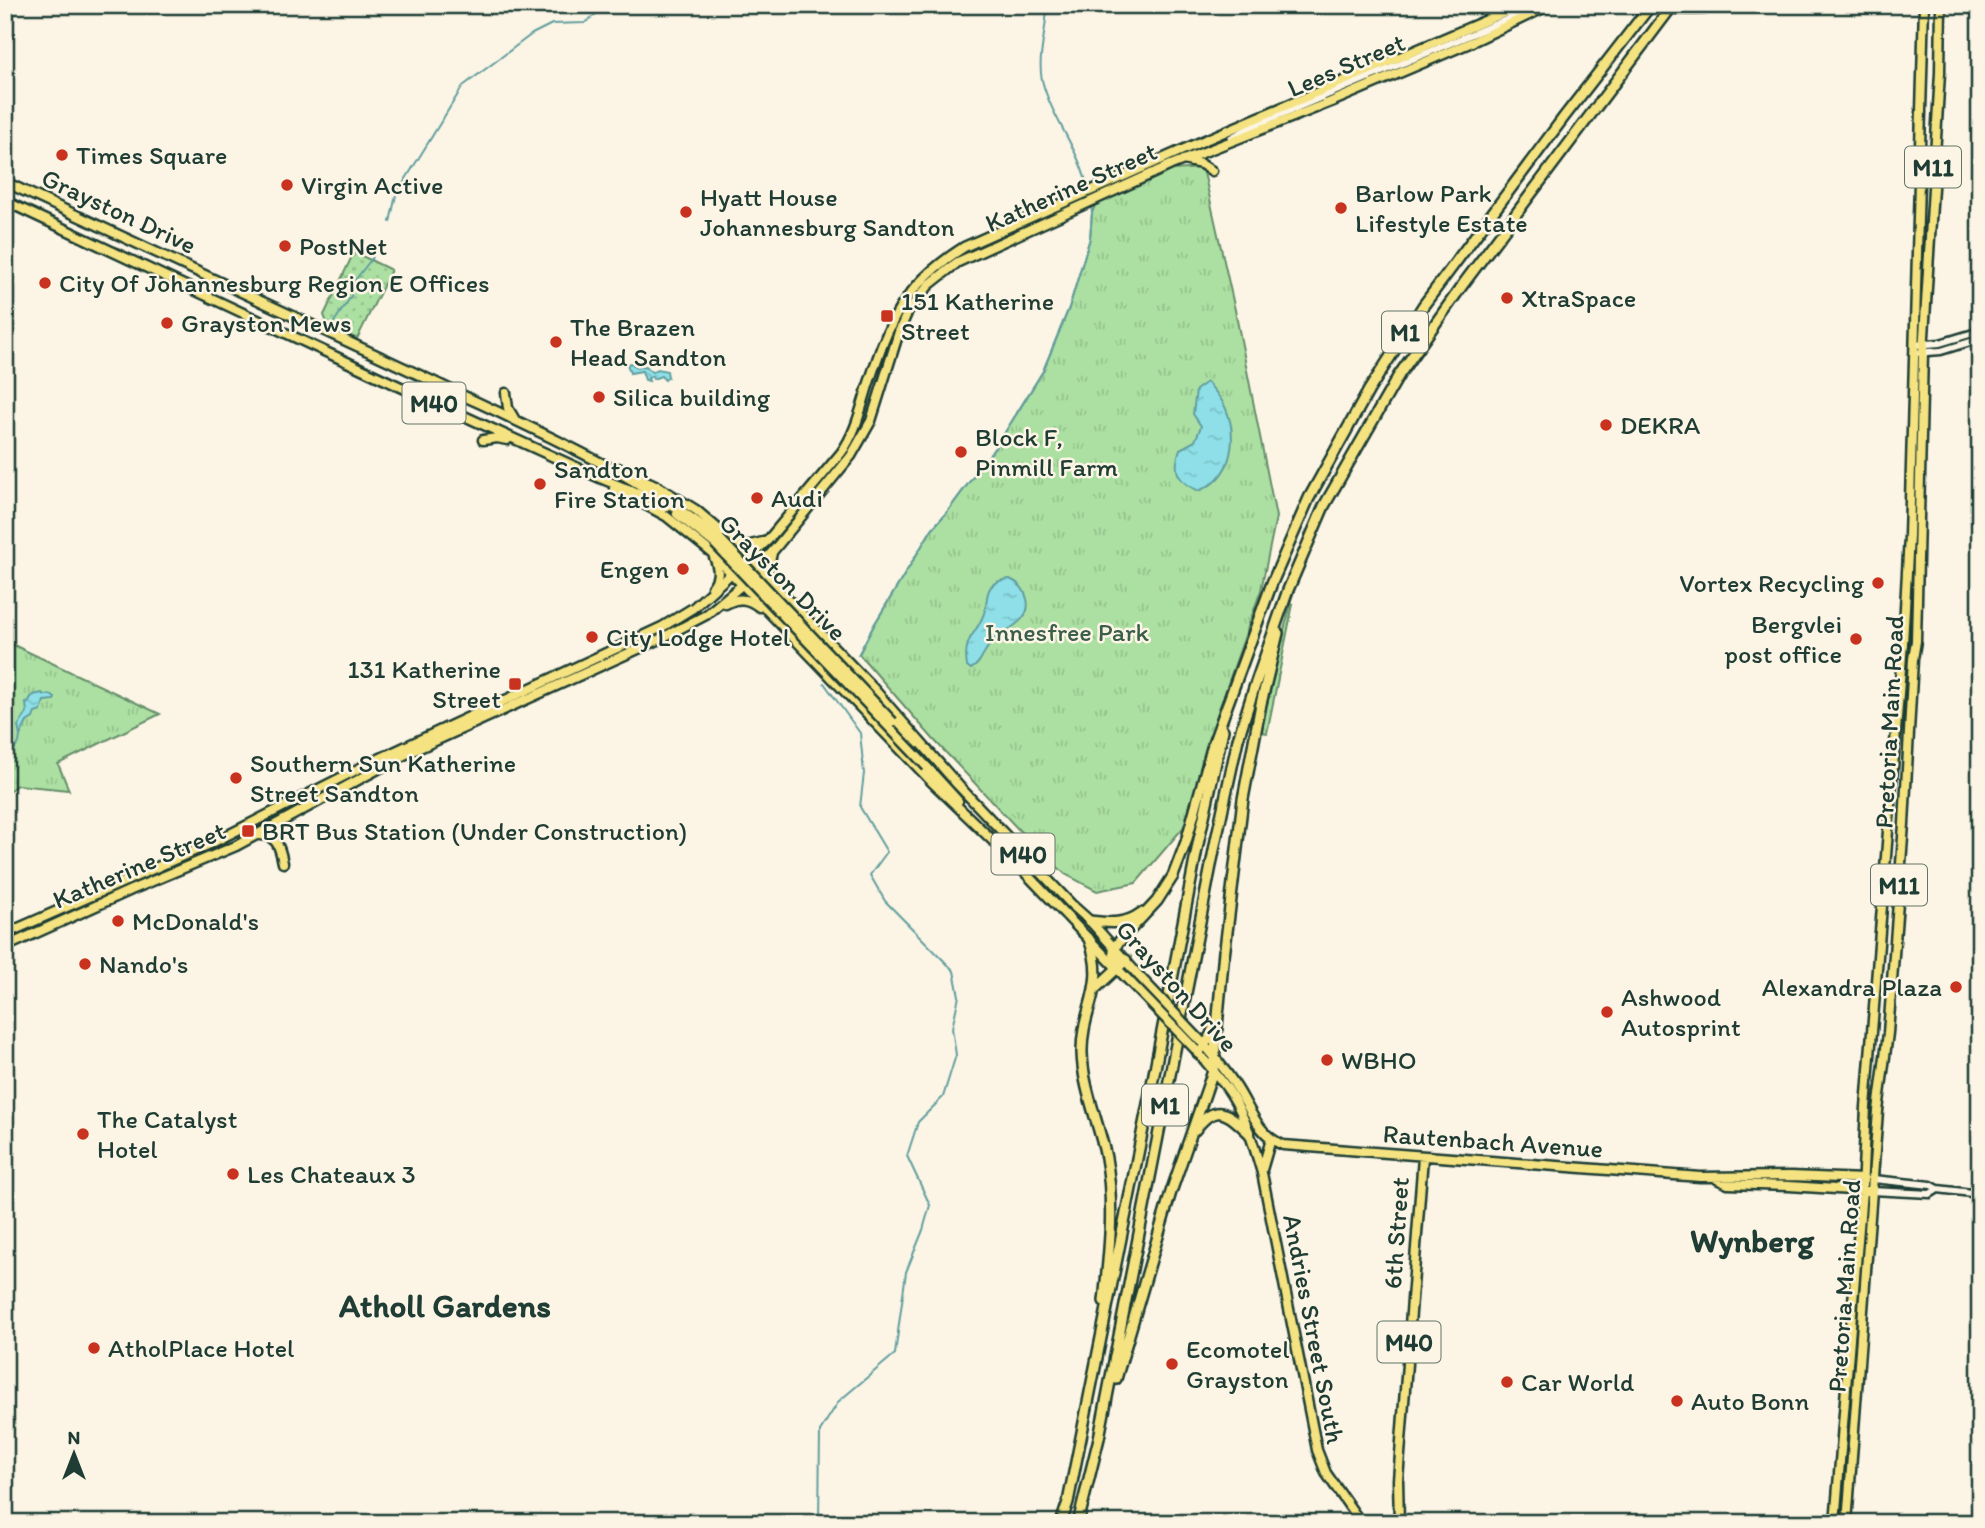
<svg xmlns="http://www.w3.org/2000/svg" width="1985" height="1528" font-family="Itim,sans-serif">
<defs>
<pattern id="grass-dots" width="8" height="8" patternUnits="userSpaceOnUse" patternTransform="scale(1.75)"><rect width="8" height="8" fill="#ace0a2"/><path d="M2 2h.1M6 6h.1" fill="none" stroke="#94c18c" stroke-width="1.8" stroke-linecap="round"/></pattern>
<pattern id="park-tufts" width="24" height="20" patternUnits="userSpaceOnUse" patternTransform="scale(1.75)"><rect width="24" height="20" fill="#ace0a2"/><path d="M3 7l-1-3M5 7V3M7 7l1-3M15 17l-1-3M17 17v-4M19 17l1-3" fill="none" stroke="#94c18c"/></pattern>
<pattern id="water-ripples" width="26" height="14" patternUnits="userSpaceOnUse" patternTransform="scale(1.75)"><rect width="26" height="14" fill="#8edfe7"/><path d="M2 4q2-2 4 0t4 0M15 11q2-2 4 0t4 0" fill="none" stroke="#7ac0c7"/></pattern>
</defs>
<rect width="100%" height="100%" fill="#fcf5e5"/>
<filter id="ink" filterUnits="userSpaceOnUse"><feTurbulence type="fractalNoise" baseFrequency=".0143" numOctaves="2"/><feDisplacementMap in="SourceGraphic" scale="14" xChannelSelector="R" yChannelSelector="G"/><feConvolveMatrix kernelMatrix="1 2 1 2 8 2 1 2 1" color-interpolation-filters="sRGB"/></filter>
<g filter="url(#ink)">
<path fill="url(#grass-dots)" stroke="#668e6b" stroke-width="2" d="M354 252 391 270 357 339 328 325 324 315Z
M1291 604H1293L1267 733 1259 732 1271 677Z"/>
<path fill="url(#park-tufts)" stroke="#668e6b" stroke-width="2" d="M1203 168 1235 310 1276 517 1261 590 1217 715 1188 822 1136 883 1097 891 1065 874 1018 829 934 740 859 654 874 625 932 529 947 512 999 442 1043 371 1069 308 1090 238 1092 213 1095 205 1103 197 1172 170Z
M5 641 160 714 58 764 69 790 17 785 10 790 5 799Z"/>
<path fill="url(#water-ripples)" stroke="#629e9f" stroke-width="2" d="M631 363 636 367 646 366 652 372 658 369 667 371 668 377 665 380 661 376 653 379 652 376 648 378 649 381 645 380 642 371 630 373 627 364Z
M1207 382C1214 390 1222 398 1226 409 1236 432 1234 465 1214 482 1210 486 1204 488 1199 491 1178 482 1172 472 1180 449L1195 441 1201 426 1193 414 1196 390Z
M1010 579C1019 583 1025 589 1027 599 1033 622 1003 630 991 643 983 652 981 664 971 669L967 666C962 635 979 634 985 610 987 602 986 595 990 588 995 581 1002 580 1010 579Z
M42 693 44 695H51L55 698 54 700 44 701 41 711 35 713 33 718 27 722 20 736 18 726 27 713 26 703 29 702C31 694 34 695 42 693Z"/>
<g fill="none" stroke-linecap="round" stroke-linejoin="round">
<path stroke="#629e9f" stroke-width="2" d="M1047 5C1047 30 1037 57 1042 80 1052 120 1080 149 1088 190
M390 222 396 195 463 86 532 34 552 24 585 23 607 5
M332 325 348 301 351 296 350 291 352 284 373 257
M858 655 874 625 932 529 947 512 999 442 1043 371 1069 308 1090 238 1092 213 1091 206
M5 762 19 743 20 736
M819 1523 820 1431 839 1401 895 1354 906 1272 923 1230 930 1205 907 1156 918 1122 943 1097 956 1055 952 1028 959 996 954 971 885 901 870 875 887 852 860 807 864 773 860 733 824 683"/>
<g stroke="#1f3d34" stroke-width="11">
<path id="minor" d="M1231 138 1253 126 1541 5
M1914 345 1940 343 1980 331
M1914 353 1941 351 1980 339
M1873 1179 1931 1185 1938 1189 1980 1194
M1872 1191 1930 1194 1938 1189"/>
</g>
<g stroke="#1f3d34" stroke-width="13">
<path id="major" d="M1183 160 1201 164 1212 171
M5 182C146 247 287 313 428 379 528 427 632 470 720 539
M5 201 379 377 600 478 652 499 666 507
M506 393 508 408 515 420
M483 440 497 438 507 440
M618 468 657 486 696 510 730 539 872 687 958 785
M614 488 666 516 712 553 931 781 1014 861
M677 514 715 544
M736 542 746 546 763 542
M772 581 768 569 772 553
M712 587C720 577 719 569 714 557
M726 604C738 597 748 598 759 607
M893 722 916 744
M927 767 958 801
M955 782 1071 904 1090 921 1140 977
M259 835C277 835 280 847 283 863
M1012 859 1132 984
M5 934 212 843 366 765 662 627 693 608 768 540 841 453C855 434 860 412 867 389 889 322 902 286 964 247L1205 140 1522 5
M5 947 131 890 236 846 406 754 658 640 706 615 743 584 773 551 851 456 871 421 899 332 908 311 929 285 958 262 1171 165 1331 102 1472 42 1550 5
M1201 1041C1213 1055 1225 1069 1235 1085 1250 1107 1257 1135 1283 1145L1700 1177 1791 1176 1864 1179
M1196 1050C1207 1064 1221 1078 1231 1094 1246 1118 1254 1146 1262 1173L1317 1450 1326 1473 1361 1523
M1262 1170 1271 1139
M1717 1179 1728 1184 1789 1186 1867 1191
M1399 1523 1398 1480 1423 1157
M1835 1523 1862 1191 1866 1107 1903 643 1909 536 1924 5
M1847 1523 1878 1111 1888 1033 1904 824 1913 659 1916 641 1923 353 1940 73 1941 5"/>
</g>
<g stroke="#1f3d34" stroke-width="14">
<path id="highway" d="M1090 921C1109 923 1125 925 1141 913
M1089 939C1108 987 1081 1008 1082 1053 1083 1089 1099 1123 1106 1158 1115 1206 1109 1253 1104 1301
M1224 957 1243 799 1261 704 1278 633
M1117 968 1114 951 1117 944 1157 901 1173 876 1186 842 1213 744 1272 583 1309 498 1369 390 1423 306 1564 117 1651 5
M1096 988 1126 960
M1198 1053 1211 1035 1214 1026
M1195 1130C1216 1101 1228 1113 1249 1133
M1116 1379 1171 1192 1213 1071 1224 951
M1061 1523 1068 1502 1153 1079 1198 844 1223 730
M1078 1523 1099 1438 1216 840 1238 739 1254 688 1288 590 1324 506 1399 375 1464 283 1673 5"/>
</g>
<use href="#minor" stroke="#fcf5e5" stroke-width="6"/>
<use href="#major" stroke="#f5e382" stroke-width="8"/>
<use href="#highway" stroke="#f5e382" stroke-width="9"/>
<g stroke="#1f3d34" stroke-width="11" stroke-linecap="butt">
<path id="minor-bridge" d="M1640 5C1670 9 1699 15 1729 5"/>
</g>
<g stroke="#1f3d34" stroke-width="13" stroke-linecap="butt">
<path id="major-bridge" d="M720 539 893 722
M715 544 927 767
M1140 977 1201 1041
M1132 984 1196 1050"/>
</g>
<use href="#minor-bridge" stroke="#fcf5e5" stroke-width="6"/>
<use href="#major-bridge" stroke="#f5e382" stroke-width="8"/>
</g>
</g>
<g fill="#c8321e" stroke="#fcf5e5" stroke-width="2.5">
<circle cx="62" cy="155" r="7"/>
<circle cx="287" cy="185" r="7"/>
<circle cx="1341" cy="208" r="7"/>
<circle cx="686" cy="212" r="7"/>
<circle cx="285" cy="246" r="7"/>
<circle cx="45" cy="283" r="7"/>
<circle cx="1507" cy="298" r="7"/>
<rect x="880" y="309" width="14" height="14" rx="3.5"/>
<circle cx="167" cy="323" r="7"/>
<circle cx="556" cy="342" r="7"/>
<circle cx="599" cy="397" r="7"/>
<circle cx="1606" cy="425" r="7"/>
<circle cx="961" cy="452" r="7"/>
<circle cx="540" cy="484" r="7"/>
<circle cx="757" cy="498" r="7"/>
<circle cx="683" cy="569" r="7"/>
<circle cx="1878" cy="583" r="7"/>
<circle cx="592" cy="637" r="7"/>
<circle cx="1856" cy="639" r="7"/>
<rect x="508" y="677" width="14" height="14" rx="3.5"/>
<circle cx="236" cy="778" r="7"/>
<rect x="241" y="824" width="14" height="14" rx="3.5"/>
<circle cx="118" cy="921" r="7"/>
<circle cx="85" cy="964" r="7"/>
<circle cx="1956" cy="987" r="7"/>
<circle cx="1607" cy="1012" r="7"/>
<circle cx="1327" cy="1060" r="7"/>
<circle cx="83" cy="1134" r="7"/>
<circle cx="233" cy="1174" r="7"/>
<circle cx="94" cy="1348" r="7"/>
<circle cx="1172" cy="1364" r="7"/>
<circle cx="1507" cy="1382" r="7"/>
<circle cx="1677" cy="1401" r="7"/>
</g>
<g text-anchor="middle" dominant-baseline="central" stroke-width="5" stroke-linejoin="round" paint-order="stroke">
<g fill="#fcf5e5" stroke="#617469" stroke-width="2">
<rect x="1905" y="146.5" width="56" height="41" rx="5"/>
<rect x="1382" y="311.5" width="46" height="41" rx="5"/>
<rect x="402.5" y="382.5" width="63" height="41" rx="5"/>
<rect x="991.5" y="833.5" width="63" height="41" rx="5"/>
<rect x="1871" y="864.5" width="56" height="41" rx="5"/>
<rect x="1142" y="1084.5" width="46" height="41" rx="5"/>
<rect x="1377.5" y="1321.5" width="63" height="41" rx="5"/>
</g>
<g font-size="24" font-weight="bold" fill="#1f3d34">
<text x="1933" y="167">M11</text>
<text x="1405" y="332">M1</text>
<text x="434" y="403">M40</text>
<text x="1023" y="854">M40</text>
<text x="1899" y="885">M11</text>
<text x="1165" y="1105">M1</text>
<text x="1409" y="1342">M40</text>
</g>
<g font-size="26" fill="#1f3d34" stroke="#fcf5e5">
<text transform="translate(1346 65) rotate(-23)">Lees Street</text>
<text transform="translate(1071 187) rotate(-24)">Katherine Street</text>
<text transform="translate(119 211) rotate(25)">Grayston Drive</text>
<text transform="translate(783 577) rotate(45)">Grayston Drive</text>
<text transform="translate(1889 722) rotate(-87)">Pretoria Main Road</text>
<text transform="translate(139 865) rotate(-23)">Katherine Street</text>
<text transform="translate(1177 986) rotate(48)">Grayston Drive</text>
<text transform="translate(1493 1141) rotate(4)">Rautenbach Avenue</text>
<text transform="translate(1396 1233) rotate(-86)">6th Street</text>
<text transform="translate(1844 1286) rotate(-86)">Pretoria Main Road</text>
<text transform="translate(1314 1329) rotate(79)">Andries Street South</text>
</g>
<g font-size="26" fill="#1f3d34" stroke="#fcf5e5" text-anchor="start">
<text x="76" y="155">Times Square</text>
<text x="301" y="185">Virgin Active</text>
<text x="1355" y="193">Barlow Park<tspan x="1355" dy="30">Lifestyle Estate</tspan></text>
<text x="700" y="197">Hyatt House<tspan x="700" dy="30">Johannesburg Sandton</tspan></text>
<text x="299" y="246">PostNet</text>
<text x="59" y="283">City Of Johannesburg Region E Offices</text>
<text x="1521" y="298">XtraSpace</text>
<text x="901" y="301">151 Katherine<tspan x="901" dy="30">Street</tspan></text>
<text x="181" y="323">Grayston Mews</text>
<text x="570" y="327">The Brazen<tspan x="570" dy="30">Head Sandton</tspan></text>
<text x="613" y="397">Silica building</text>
<text x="1620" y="425">DEKRA</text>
<text x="975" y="437">Block F,<tspan x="975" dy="30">Pinmill Farm</tspan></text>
<text x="554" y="469">Sandton<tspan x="554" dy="30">Fire Station</tspan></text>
<text x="771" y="498">Audi</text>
<text x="669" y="569" text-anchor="end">Engen</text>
<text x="1864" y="583" text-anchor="end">Vortex Recycling</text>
<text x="1842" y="624" text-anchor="end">Bergvlei<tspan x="1842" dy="30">post office</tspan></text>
<text x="606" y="637">City Lodge Hotel</text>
<text x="501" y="669" text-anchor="end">131 Katherine<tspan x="501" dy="30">Street</tspan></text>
<text x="250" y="763">Southern Sun Katherine<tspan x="250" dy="30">Street Sandton</tspan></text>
<text x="262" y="831">BRT Bus Station (Under Construction)</text>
<text x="132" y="921">McDonald's</text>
<text x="99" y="964">Nando's</text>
<text x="1942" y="987" text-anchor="end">Alexandra Plaza</text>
<text x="1621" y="997">Ashwood<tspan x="1621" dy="30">Autosprint</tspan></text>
<text x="1341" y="1060">WBHO</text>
<text x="97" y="1119">The Catalyst<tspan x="97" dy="30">Hotel</tspan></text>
<text x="247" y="1174">Les Chateaux 3</text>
<text x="108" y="1348">AtholPlace Hotel</text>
<text x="1186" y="1349">Ecomotel<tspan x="1186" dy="30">Grayston</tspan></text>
<text x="1521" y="1382">Car World</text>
<text x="1691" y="1401">Auto Bonn</text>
</g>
<g font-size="26" fill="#3b5e4a" stroke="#fcf5e5">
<text x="1067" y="632">Innesfree Park</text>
</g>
<g font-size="33" font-weight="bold" fill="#1f3d34" stroke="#fcf5e5">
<text x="1752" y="1240">Wynberg</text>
<text x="445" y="1305">Atholl Gardens</text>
</g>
</g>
<rect width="1985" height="1528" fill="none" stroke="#fcf5e5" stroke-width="28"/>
<rect x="14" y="14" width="1957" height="1500" fill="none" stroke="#1f3d34" stroke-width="2.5" filter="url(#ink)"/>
<g transform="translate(74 1454)" stroke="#fcf5e5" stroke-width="5" paint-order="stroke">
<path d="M0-5L12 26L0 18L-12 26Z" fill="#1f3d34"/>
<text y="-10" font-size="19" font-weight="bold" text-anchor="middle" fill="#1f3d34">N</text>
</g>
</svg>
